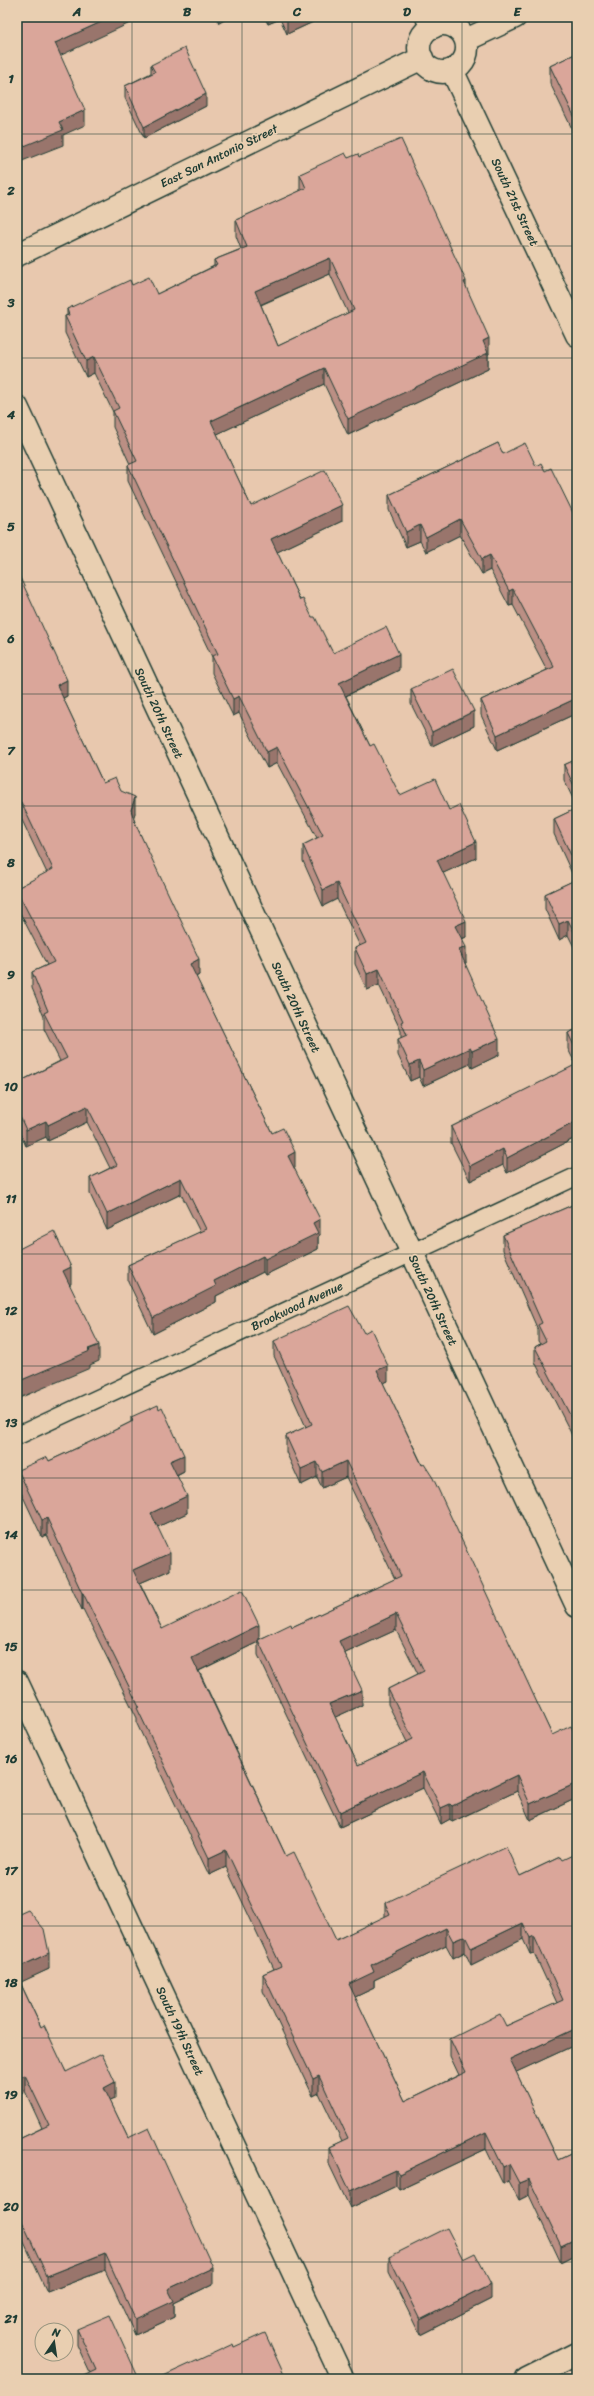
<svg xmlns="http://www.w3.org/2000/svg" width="594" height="2396" font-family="Sriracha,sans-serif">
<rect width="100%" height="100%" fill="#e8c8ae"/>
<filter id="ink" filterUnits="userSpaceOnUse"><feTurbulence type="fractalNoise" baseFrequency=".025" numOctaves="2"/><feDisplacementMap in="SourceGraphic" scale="8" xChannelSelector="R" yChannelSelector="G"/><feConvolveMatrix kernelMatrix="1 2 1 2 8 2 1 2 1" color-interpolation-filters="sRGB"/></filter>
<g filter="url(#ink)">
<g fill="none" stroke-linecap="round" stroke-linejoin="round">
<g stroke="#1f3d34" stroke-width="20">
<path id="lane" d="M17 1436 577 1176"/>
</g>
<g stroke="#1f3d34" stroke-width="25">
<path id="street" d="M427 17 433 27
M452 70 577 335
M17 407 577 1606
M17 1682 343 2379"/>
</g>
<g stroke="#1f3d34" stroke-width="25">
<path id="secondary" d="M419 48a24 24 0 1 1 48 0a24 24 0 1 1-48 0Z
M466 40 515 17
M17 255 422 58
M527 2379 577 2354"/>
</g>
<use href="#lane" stroke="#e9cfb1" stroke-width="17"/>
<use href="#street" stroke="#e9cfb1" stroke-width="22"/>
<use href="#secondary" stroke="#e9cfb1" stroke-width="22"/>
</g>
<path fill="#bb8f84" stroke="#1f3d34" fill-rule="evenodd" d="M216 17H230L219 23Z
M264 17H313V22L287 34 280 19 268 24Z
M577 53V134L575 135 550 83V66Z
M151 65 206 106 144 138 125 98V86L151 73Z
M359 157 466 289 489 354H488V369L348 435 324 384 217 434 251 506 342 521 277 552 300 600 312 617 333 653 399 670 346 696 370 746 400 795 449 810 476 858 443 873 466 937 462 939 466 963 465 964 499 1055 472 1068 470 1064 423 1086 419 1077 410 1081 398 1055V1039L401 1038V1031L379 985 367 990 355 964V948L360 946 337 899 323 906 303 861V845L317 838 277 763 267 768 239 713 233 716 212 673V657L128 481V465L130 464 113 427V412L94 373 86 377 65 333V316H67V309L132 285 157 294 214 266V260L241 249 236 236V220L300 191V174L348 158ZM330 274 348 313 278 346 261 305Z
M498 443 577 713 497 750 481 715V700L547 670 513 605 509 606 490 570 482 574 460 535 426 552 420 541 406 547 389 510V495Z
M17 571 67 696 63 698 103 783 121 791 135 813 133 817 199 975 196 977 272 1133 295 1168H294L320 1235 318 1236V1249L265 1275 263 1272 216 1296V1302L153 1334 128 1281V1265L200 1232 181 1194 107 1230 90 1194V1178L110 1168 87 1122 48 1141 46 1137 26 1146 17 1127V1083L60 1061 44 1029V1017L32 988V972L47 965 17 907V888L47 873 21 818 17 820Z
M411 689 474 726 432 746 411 704Z
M577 759V807L564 780V765Z
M577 808V953L568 935 559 940 545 909V894L575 880 554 834V819Z
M577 1029V1137L507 1173 503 1165 470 1181 451 1143V1127L576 1065 568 1049V1033Z
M577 1203V1448L570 1431 535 1362V1347L540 1344 538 1341V1330L503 1250V1235Z
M274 1341 388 1381 383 1383 552 1735 577 1738V1798L530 1820 517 1791 452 1822 450 1819 441 1824 423 1788 340 1827 258 1655V1642L199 1671 286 1856 336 1940 385 1917V1903L520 1876 560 1857 577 2044 516 2072 558 2160 577 2151V2255L561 2263 529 2195 519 2200 509 2181 503 2184 486 2149 399 2190 396 2186 350 2208 329 2164V2147L342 2141 319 2093 313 2096 263 1991V1974L274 1969 226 1867 209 1875 137 1724V1718L83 1609 82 1610 47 1535 42 1537 18 1486V1470L49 1461 103 1436 131 1422V1417L184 1471 177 1475 187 1513 157 1527 170 1570 140 1583 162 1629 259 1639 292 1627 395 1579 346 1477 322 1488 317 1477 301 1485 286 1452V1436L306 1427 274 1356ZM396 1630 418 1674 388 1689V1704L407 1742 358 1765 335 1717 362 1705 345 1653ZM523 1939 530 1954 534 1953 557 2003 506 2026 450 2039V2056L459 2075 405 2101 355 1997 374 1988V1980L446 1945 453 1958 465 1952 471 1965Z
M17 1915 49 1969 20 1982 41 2027 66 2072 115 2099 110 2101 128 2138 213 2284 174 2303V2317L135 2335 105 2270 47 2292 17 2227V2140L42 2128 25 2091Z
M389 2257 463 2259 491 2299 420 2335 389 2272Z
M77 2329 139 2379 90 2373 77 2345Z"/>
<path fill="#99746c" stroke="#1f3d34" d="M112 17H130V23L55 58V43Z
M219 17H230L219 23Z
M268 17H280V19L268 24Z
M293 17H313V22L287 34V20Z
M206 94V106L144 138V127Z
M85 110V125L63 135V145L17 163V149L59 122Z
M575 118H577V134L575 135Z
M330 258V274L255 307V291Z
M466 281V297L464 282Z
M489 338V354H488V369L348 435V419Z
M94 357V373L86 377V361Z
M324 368V384L211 437V421Z
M342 505V521L271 555V539Z
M460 519V535L426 552V537Z
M420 525V541L406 547V532Z
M490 555V570L482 574V559Z
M513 589V605L509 606V591Z
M399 654V670L339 699V683Z
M67 680V696L57 701V685Z
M239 696V713L233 716V699Z
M577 698V713L497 750V735Z
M474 711V726L432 746V732Z
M277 747V763L267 768V752Z
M135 797V813L131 826V810Z
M21 802V818L17 820V804Z
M476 842V858L437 876V860Z
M337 883V899L323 906V890Z
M568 920V935L559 940V924Z
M466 921V937L455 942V926Z
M466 947V963L459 966V950Z
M199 959V975L190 980V964Z
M379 969V985L367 990V974Z
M499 1039V1055L472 1068V1051Z
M470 1048V1064L423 1086V1070Z
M419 1061V1077L410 1081V1065Z
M87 1106V1122L48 1141V1125Z
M46 1121V1137L26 1146V1130Z
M577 1121V1137L507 1173V1158Z
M503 1149V1165L470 1181V1166Z
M295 1152V1168L288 1172V1156Z
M181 1178V1194L107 1230V1214Z
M320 1219V1235L318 1236V1249L265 1275V1259L313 1223Z
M263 1256V1272L216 1296V1302L153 1334V1318L214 1281Z
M71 1267V1284L63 1287V1271Z
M99 1345V1361L90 1365V1368L17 1399V1382Z
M388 1366V1381L377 1386V1370Z
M184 1455V1471L170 1478V1461Z
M346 1461V1477L322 1488V1472Z
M317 1462V1477L301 1485V1469Z
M187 1496V1513L151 1530V1513Z
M47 1518V1535L42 1537V1520Z
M170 1553V1570L133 1586V1570Z
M82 1593H83V1609L82 1610Z
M396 1614V1630L339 1656V1641Z
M259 1625V1641L258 1640V1642L192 1674V1658Z
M362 1690V1705L329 1720V1704Z
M423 1772V1788L340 1827V1812Z
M517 1775V1791L452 1822V1806Z
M577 1783V1798L530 1820V1804Z
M450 1804V1819L441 1824V1808Z
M226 1850V1867L209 1875V1858Z
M523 1923V1939L471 1965V1948Z
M446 1928V1945L374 1980V1988L349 2000V1984L371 1965Z
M465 1936V1952L453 1958V1941Z
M534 1936V1953L530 1954V1938Z
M49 1953V1969L17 1984V1968Z
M577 2028V2044L510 2075V2059Z
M25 2075V2091L17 2095V2079Z
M319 2076V2093L313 2096V2079Z
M115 2082V2099L104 2104V2088Z
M486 2132V2149L399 2190V2174Z
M509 2164V2181L503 2184V2167Z
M396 2170V2186L350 2208V2191Z
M529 2179V2195L519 2200V2183Z
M577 2238V2255L561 2263V2246Z
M105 2253V2270L47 2292V2276Z
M213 2268V2284L174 2303V2317L135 2335V2319L168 2289Z
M491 2284V2299L420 2335V2320Z"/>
<path fill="#daa69a" stroke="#1f3d34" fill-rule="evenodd" d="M17 17H112L55 43 85 110 59 122 63 130 17 149Z
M286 17H293L287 20Z
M185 48 206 94 144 127 125 86 155 72 151 65Z
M577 53V118H575L550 66Z
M401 139 466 281 464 282 489 338 483 341 488 353 348 419 324 368 211 421 251 506 325 470 342 505 271 539 300 600 303 599 312 617H315L333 653 386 627 399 654 339 683 370 746 374 744 400 795 435 779 449 810 459 805 476 842 437 860 466 921 455 926 466 947 459 950 499 1039 472 1051 470 1048 423 1070 419 1061 410 1065 398 1039 407 1035 401 1022 403 1021 379 969 367 974 355 948 366 943 337 883 323 890 303 845 323 835 277 747 267 752 239 696 233 699 212 656 218 654 128 465 137 461 113 411 119 408 94 357 86 361 65 316 69 315 67 309 130 280 132 285 149 277 157 294 217 265 214 260 247 247 236 220 306 188 300 174 345 153 348 158 358 154 359 157ZM330 258 354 310 278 346 255 291Z
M498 443 503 454 525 443 536 466 541 463 545 471 551 468 577 521V698L497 735 481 700 554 667 513 589 509 591 490 555 482 559 460 519 426 537 420 525 406 532 389 495Z
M17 571 67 680 57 685 103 783 115 778 121 791 135 797 131 810 135 823 199 959 190 964 272 1133 283 1128 295 1152 288 1156 320 1219 313 1223 318 1233 265 1259 263 1256 214 1281 216 1286 153 1318 128 1265 206 1229 181 1178 107 1214 90 1178 117 1165 87 1106 48 1125 46 1121 26 1130 17 1110V1083L67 1058 44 1013 48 1011 32 972 54 962 17 891V888L53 869 21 802 17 804Z
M453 669 474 711 432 732 411 689Z
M577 759V792L564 765Z
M577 808V868L554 819Z
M577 879V938L568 920 559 924 545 894Z
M577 1029V1052L568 1033Z
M577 1064V1121L507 1158 503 1149 470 1166 451 1127Z
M577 1203V1432L570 1415 535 1347 546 1341 538 1325 542 1323 503 1235Z
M54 1231 71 1267 63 1271 99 1345 88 1349 90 1351 17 1382V1250Z
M349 1306 364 1333 371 1329 388 1366 377 1370 422 1465 424 1464 433 1478 552 1735 571 1726 577 1738V1783L530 1804 517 1775 452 1806 450 1804 441 1808 423 1772 340 1812 258 1640 291 1624 292 1627 401 1576 346 1461 322 1472 317 1462 301 1469 286 1436 312 1424 274 1341ZM396 1614 424 1671 388 1689 413 1739 358 1765 329 1704 362 1690 339 1641Z
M158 1405 159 1409 162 1407 184 1455 170 1461 187 1496 151 1513 170 1553 133 1570 162 1629 242 1590 259 1625 192 1658 286 1856 294 1852 336 1940 390 1914 385 1903 506 1846 520 1876 560 1857 562 1860 577 1853V2028L510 2059 558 2160 577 2151V2238L561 2246 529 2179 519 2183 509 2164 503 2167 486 2132 399 2174 396 2170 350 2191 329 2147 348 2138 319 2076 313 2079 263 1974 281 1966 226 1850 209 1858 137 1708 139 1707 83 1593H82L47 1518 42 1520 18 1470 47 1457 49 1461 103 1436 133 1421 131 1417ZM523 1923 530 1938 534 1936 563 2000 506 2026 500 2014 450 2039 466 2072 405 2101 349 1984 374 1972 371 1965 446 1928 453 1941 465 1936 471 1948Z
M28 1910 44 1929 49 1953 17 1968V1915Z
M17 1976 41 2027 44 2025 66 2072 102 2054 115 2082 104 2088 128 2138 149 2128 213 2268 168 2289 174 2301 135 2319 105 2253 47 2276 17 2210V2140L49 2125 25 2075 17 2079Z
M447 2228 463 2259 475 2253 491 2284 420 2320 389 2257Z
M110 2315 139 2379H77L96 2370 77 2329Z
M265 2333 286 2379H157L233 2344 234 2347Z"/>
</g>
<path fill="none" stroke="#1f3d34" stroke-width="1" stroke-opacity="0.55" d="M132 17V2379M242 17V2379M352 17V2379M462 17V2379M17 134H577M17 246H577M17 358H577M17 470H577M17 582H577M17 694H577M17 806H577M17 918H577M17 1030H577M17 1142H577M17 1254H577M17 1366H577M17 1478H577M17 1590H577M17 1702H577M17 1814H577M17 1926H577M17 2038H577M17 2150H577M17 2262H577"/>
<g text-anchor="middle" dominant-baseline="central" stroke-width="3.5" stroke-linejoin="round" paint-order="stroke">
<g font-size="12" fill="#1f3d34" stroke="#e9cfb1">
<text transform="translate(219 156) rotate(-26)">East San Antonio Street</text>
<text transform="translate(515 202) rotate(65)">South 21st Street</text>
<text transform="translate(159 713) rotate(65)">South 20th Street</text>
<text transform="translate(296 1007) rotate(65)">South 20th Street</text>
<text transform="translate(433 1300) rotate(65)">South 20th Street</text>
<text transform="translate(297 1306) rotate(-25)">Brookwood Avenue</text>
<text transform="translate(180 2031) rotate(65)">South 19th Street</text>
</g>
</g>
<rect width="594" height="2396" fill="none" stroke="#e9cfb1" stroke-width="44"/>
<g transform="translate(54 2342) rotate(13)"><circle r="19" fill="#e9cfb1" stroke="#98957f"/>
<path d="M0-3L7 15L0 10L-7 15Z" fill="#1f3d34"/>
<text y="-6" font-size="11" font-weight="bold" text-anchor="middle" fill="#1f3d34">N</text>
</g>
<rect x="22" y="22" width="550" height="2352" fill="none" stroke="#1f3d34" stroke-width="1.5"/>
<g font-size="13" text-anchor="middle" font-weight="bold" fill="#1f3d34">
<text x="77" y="16">A</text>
<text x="187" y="16">B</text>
<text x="297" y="16">C</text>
<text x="407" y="16">D</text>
<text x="517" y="16">E</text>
<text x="11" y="83">1</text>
<text x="11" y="195">2</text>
<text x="11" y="307">3</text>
<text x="11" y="419">4</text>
<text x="11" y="531">5</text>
<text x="11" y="643">6</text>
<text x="11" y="755">7</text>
<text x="11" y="867">8</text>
<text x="11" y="979">9</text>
<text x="11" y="1091">10</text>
<text x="11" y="1203">11</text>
<text x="11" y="1315">12</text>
<text x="11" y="1427">13</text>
<text x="11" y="1539">14</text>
<text x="11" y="1651">15</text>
<text x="11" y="1763">16</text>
<text x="11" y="1875">17</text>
<text x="11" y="1987">18</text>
<text x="11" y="2099">19</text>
<text x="11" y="2211">20</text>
<text x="11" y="2323">21</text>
</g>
</svg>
